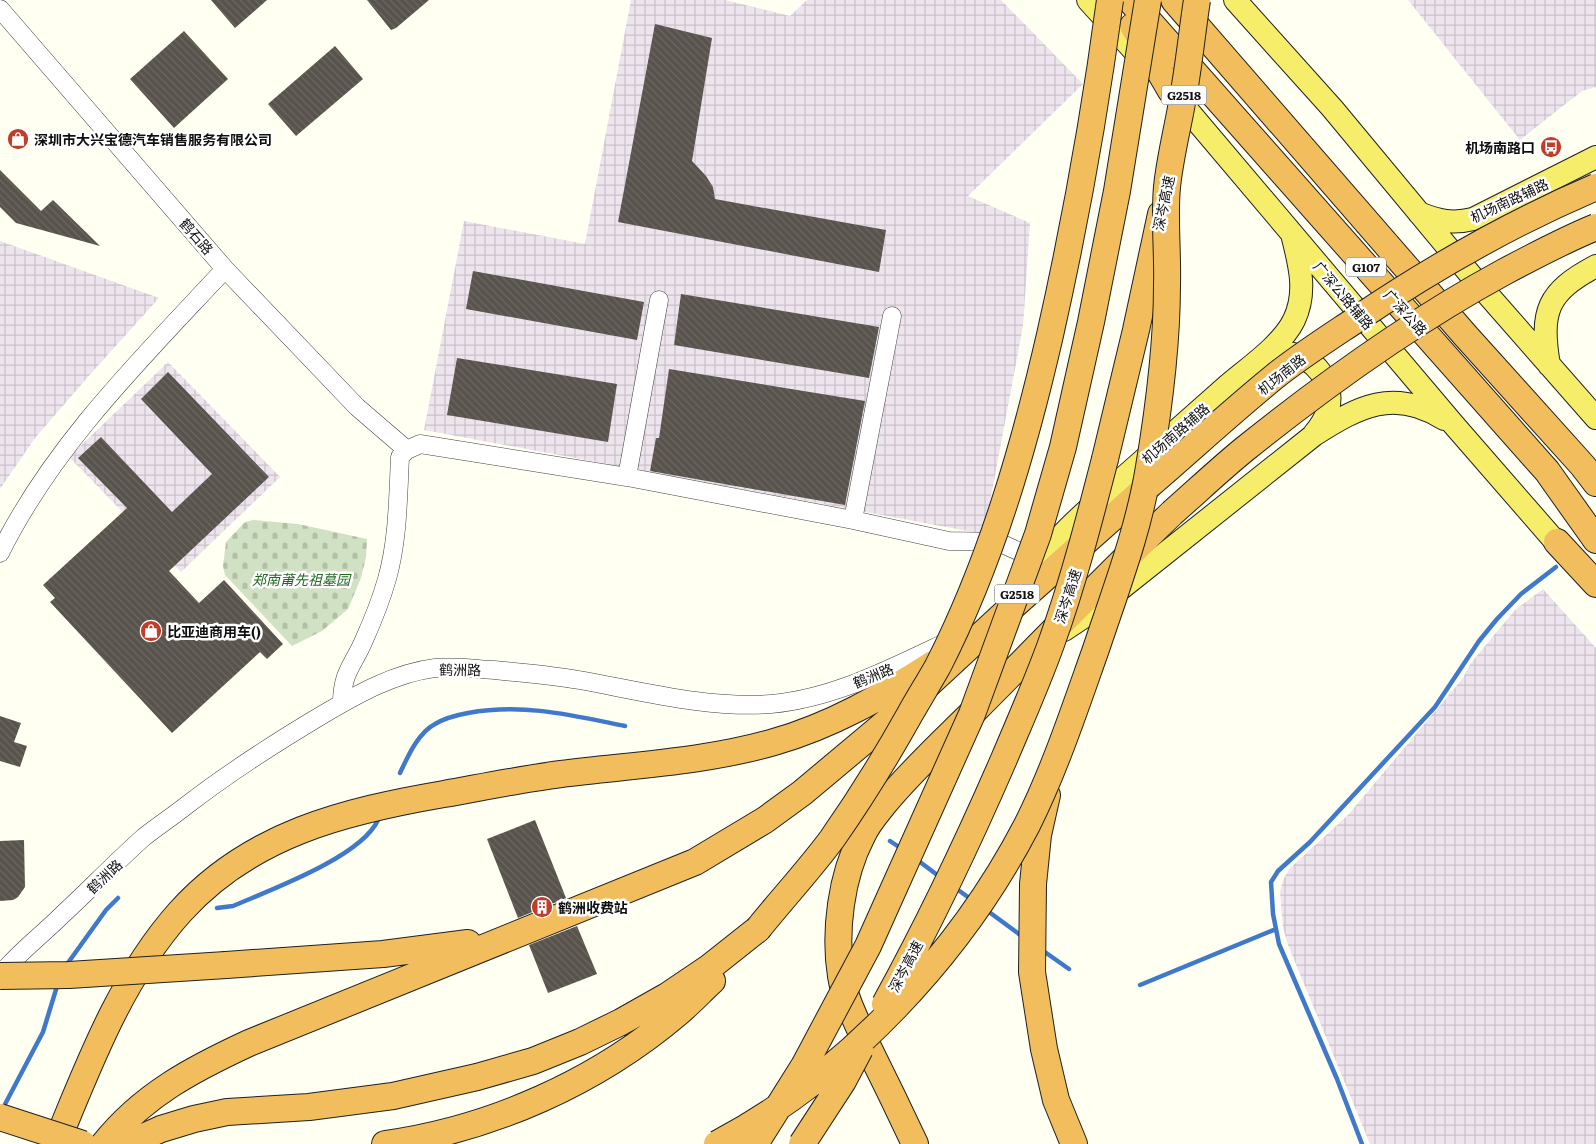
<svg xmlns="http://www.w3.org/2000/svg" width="1596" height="1144" font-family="Literata,'Noto Sans SC',serif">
<defs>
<pattern id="industrial-grid" width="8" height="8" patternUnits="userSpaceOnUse" patternTransform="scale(1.25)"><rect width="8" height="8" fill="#eee4ed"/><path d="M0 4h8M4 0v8" fill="none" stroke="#cbc2ca"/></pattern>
<pattern id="cemetery-stones" width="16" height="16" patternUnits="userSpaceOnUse" patternTransform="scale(1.25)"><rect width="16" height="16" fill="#d1e1c3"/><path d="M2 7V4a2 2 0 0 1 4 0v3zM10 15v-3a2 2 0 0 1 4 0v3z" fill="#b2c0a6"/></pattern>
<pattern id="building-back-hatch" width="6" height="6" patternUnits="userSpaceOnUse" patternTransform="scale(1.25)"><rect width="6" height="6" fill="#58534c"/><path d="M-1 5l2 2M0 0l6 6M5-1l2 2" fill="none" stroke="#6b6761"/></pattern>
</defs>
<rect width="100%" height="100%" fill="#fffff2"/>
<path fill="url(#industrial-grid)" d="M631 0H725L790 16 807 0H1001L1083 84 968 196 1030 223 1023 326 984 534 424 430 464 221 585 244Z
M1408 0H1596V87L1582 91 1520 140Z
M0 241 159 298 94 370 35 438 0 489Z
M168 362 280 477 181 572 69 457Z
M1543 589 1596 648V1144H1370L1288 945 1283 928 1280 892 1283 880 1290 868 1348 815 1463 678 1470 664 1515 610Z"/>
<path fill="url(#cemetery-stones)" d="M253 520 298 524 367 539 366 557 361 578 348 609 322 631 292 646 225 575 223 566 226 542 245 522Z"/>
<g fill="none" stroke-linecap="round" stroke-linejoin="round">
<path stroke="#4079cb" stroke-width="4.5" d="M400 773C408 756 418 733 435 724 445 718 457 715 468 713 523 703 571 715 625 726
M890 841 902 849
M916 859 940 877
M954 887 972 900
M217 908 233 906C270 890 361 857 378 820
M985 909 1023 937
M1042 950 1069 969
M65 967 106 910 118 898
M1140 985 1276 929
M3 1108 43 1032 58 983
M1362 1144 1337 1079 1279 944 1273 914 1271 882 1278 871 1310 842 1435 707 1479 641 1497 619 1521 594 1556 567"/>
</g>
<path fill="url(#building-back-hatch)" d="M211 0H267L235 28Z
M367 0H429L396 28 391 30Z
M655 24 712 38 692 161 706 176 713 187 715 199 886 230 879 272 618 222Z
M184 31 228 79 174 128 130 79Z
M335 46 363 79 296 136 268 104Z
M0 170 41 211 53 200 100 246 16 223 0 207Z
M473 271 644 302 637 340 466 309Z
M681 294 879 327 869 378 674 345Z
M457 358 617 384 608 442 447 415Z
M669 369 865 401 845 505 650 471 656 438H659Z
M168 372 269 477 169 571 199 603 224 580 283 644 267 659 260 652 172 733 50 602 55 598 43 585 127 508 78 458 101 437 172 512 212 474 141 399Z
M0 716 21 723 14 742 27 746 20 767 0 761Z
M535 820 566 898 518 918 487 839Z
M24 840 25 887 18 897 13 900 0 901V841Z
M577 926 597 974 548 993 529 945Z"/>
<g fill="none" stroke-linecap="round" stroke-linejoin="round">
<g stroke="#424242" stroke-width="19">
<path id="minor" d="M0 9 225 269 357 407 407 450
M627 477 659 300
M853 520 892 316
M0 553C54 444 143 357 225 269
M342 703C342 672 353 666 364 640 373 620 381 600 387 579 398 540 398 498 400 457L407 450 420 444 627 477 853 520 949 541 998 542 1038 560
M0 975C18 953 42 935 62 915 90 889 116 862 144 837 158 826 173 816 187 805 230 772 275 743 322 715 356 695 394 673 435 668 454 666 475 669 494 670 523 673 551 675 579 680 641 691 709 709 771 704 836 698 896 666 953 639"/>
</g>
<g stroke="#202020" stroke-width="24">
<path id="major" d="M1088 0 1148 66
M1235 0 1332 108 1474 279 1596 418
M1173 93 1454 425 1568 556
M1419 213C1438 221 1453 224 1473 219L1596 157
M1287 353C1314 356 1335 382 1328 410 1325 419 1320 427 1314 434
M1549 365C1540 311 1547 292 1596 266
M1028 577C1053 538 1088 510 1122 479 1157 448 1192 417 1227 386 1248 368 1282 345 1294 320 1307 293 1300 266 1293 238
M1064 630 1094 610 1314 435C1358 407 1394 387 1444 419"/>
</g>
<g stroke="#202020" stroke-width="28">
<path id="highway" d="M1130 0 1547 471 1596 540
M1174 0 1465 335 1583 466 1596 483
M1133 26 1171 91
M1105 459 1136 330 1161 214
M1557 542 1596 584
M1047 795 1038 835 1033 884 1032 972 1044 1049 1056 1100 1074 1144
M226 965 383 954 468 943
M56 1144C89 1064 121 978 180 912 250 834 345 811 444 794 483 787 522 779 561 774 632 765 705 762 774 742 831 726 883 696 933 664
M104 1144C143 1095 193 1069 249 1043L695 862 765 820 802 793 894 716 1003 615 1148 486
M128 1144 161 1129 194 1119 227 1112 309 1107 393 1096 477 1077 533 1061 580 1042 621 1022 667 996 710 967 758 929
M385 1144C492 1129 597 1082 679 1012 691 1002 701 991 712 981
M915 1144C900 1112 885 1081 869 1049 859 1026 845 1001 841 976 834 932 841 876 862 836 867 824 876 814 884 804 912 770 945 740 976 709 1041 644 1105 577 1172 513"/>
</g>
<use href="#minor" stroke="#fff" stroke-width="18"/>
<use href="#major" stroke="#f6ee6b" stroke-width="22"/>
<use href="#highway" stroke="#f1bd5d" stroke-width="26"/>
<g stroke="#202020" stroke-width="28" stroke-linecap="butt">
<path id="highway-bridge" d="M1148 486C1190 450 1231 412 1274 377 1299 357 1327 339 1354 321 1431 269 1511 223 1596 187
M1172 513C1196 492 1220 469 1246 448 1327 383 1412 322 1504 272 1534 256 1564 240 1596 227
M758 929C782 899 809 870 832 839 860 799 886 757 910 714 919 698 929 682 938 666 991 562 1024 448 1050 335 1075 224 1095 113 1110 0
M0 976 69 975 226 965
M885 1004C929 924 968 842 1004 759 1020 721 1037 683 1051 644 1073 583 1089 521 1105 459
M0 1117 83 1144
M717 1144C846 1076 960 954 1027 825 1055 769 1075 708 1096 649 1116 589 1139 529 1149 467 1159 407 1167 346 1167 285 1168 254 1164 217 1167 187 1170 157 1178 127 1183 97 1189 65 1192 32 1197 0
M755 1144 804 1066 868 946 972 714 1038 534 1063 447 1091 322 1117 191 1148 0
M802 1144 843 1081 860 1049"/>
</g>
<use href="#highway-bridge" stroke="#f1bd5d" stroke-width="26"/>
</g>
<defs>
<g id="shop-disc" transform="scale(1.125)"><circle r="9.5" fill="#be3e29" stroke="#fff"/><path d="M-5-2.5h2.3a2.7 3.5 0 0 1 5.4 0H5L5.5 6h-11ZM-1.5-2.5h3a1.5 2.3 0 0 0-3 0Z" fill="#fff"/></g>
<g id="bus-disc" transform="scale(1.125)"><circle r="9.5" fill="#be3e29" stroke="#fff"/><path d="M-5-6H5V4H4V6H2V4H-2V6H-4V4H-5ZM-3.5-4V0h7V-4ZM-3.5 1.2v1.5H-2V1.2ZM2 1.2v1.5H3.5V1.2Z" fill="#fff"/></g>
<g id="building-disc" transform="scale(1.125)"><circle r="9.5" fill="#be3e29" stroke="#fff"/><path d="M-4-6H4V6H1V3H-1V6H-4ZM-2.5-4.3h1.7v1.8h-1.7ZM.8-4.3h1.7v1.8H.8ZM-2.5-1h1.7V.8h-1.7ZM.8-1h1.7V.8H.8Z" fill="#fff"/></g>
</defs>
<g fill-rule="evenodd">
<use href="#shop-disc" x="18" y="139"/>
<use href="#bus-disc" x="1551" y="147"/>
<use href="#shop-disc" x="151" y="631"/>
<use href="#building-disc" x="542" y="907"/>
</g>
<g text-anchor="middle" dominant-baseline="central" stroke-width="5" stroke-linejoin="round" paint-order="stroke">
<g fill="#fff" stroke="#575757" stroke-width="1">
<rect x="1161.5" y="85.5" width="45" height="19" rx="4"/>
<rect x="1346" y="257.5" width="40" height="19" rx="4"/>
<rect x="994.5" y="584.5" width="45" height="19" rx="4"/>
</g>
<g font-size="12" font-weight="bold" fill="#0f0f0f">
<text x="1184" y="95">G2518</text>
<text x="1366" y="267">G107</text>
<text x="1017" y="594">G2518</text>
</g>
<g font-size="14" font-weight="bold" fill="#0f0f0f" stroke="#fff" text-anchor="start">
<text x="34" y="139">深圳市大兴宝德汽车销售服务有限公司</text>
<text x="1535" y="147" text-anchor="end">机场南路口</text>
<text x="167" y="631">比亚迪商用车()</text>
<text x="558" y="907">鹤洲收费站</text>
</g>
<g font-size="14" fill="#0f0f0f" stroke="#fff">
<text transform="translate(1509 200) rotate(-25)">机场南路辅路</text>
<text transform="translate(1163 203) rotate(-78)">深岑高速</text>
<text transform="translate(197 236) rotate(49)">鹤石路</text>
<text transform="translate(1344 295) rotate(50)">广深公路辅路</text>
<text transform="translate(1406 312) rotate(48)">广深公路</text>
<text transform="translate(1281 374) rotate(-38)">机场南路</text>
<text transform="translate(1175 433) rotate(-41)">机场南路辅路</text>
<text transform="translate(1067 596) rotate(-72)">深岑高速</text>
<text transform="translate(460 669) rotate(1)">鹤洲路</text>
<text transform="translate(873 675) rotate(-22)">鹤洲路</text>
<text transform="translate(104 876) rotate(-43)">鹤洲路</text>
<text transform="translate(905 966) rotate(-62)">深岑高速</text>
</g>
<g font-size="14" font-style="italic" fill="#216720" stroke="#fff">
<text x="301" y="579">郑南莆先祖墓园</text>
</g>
</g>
</svg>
